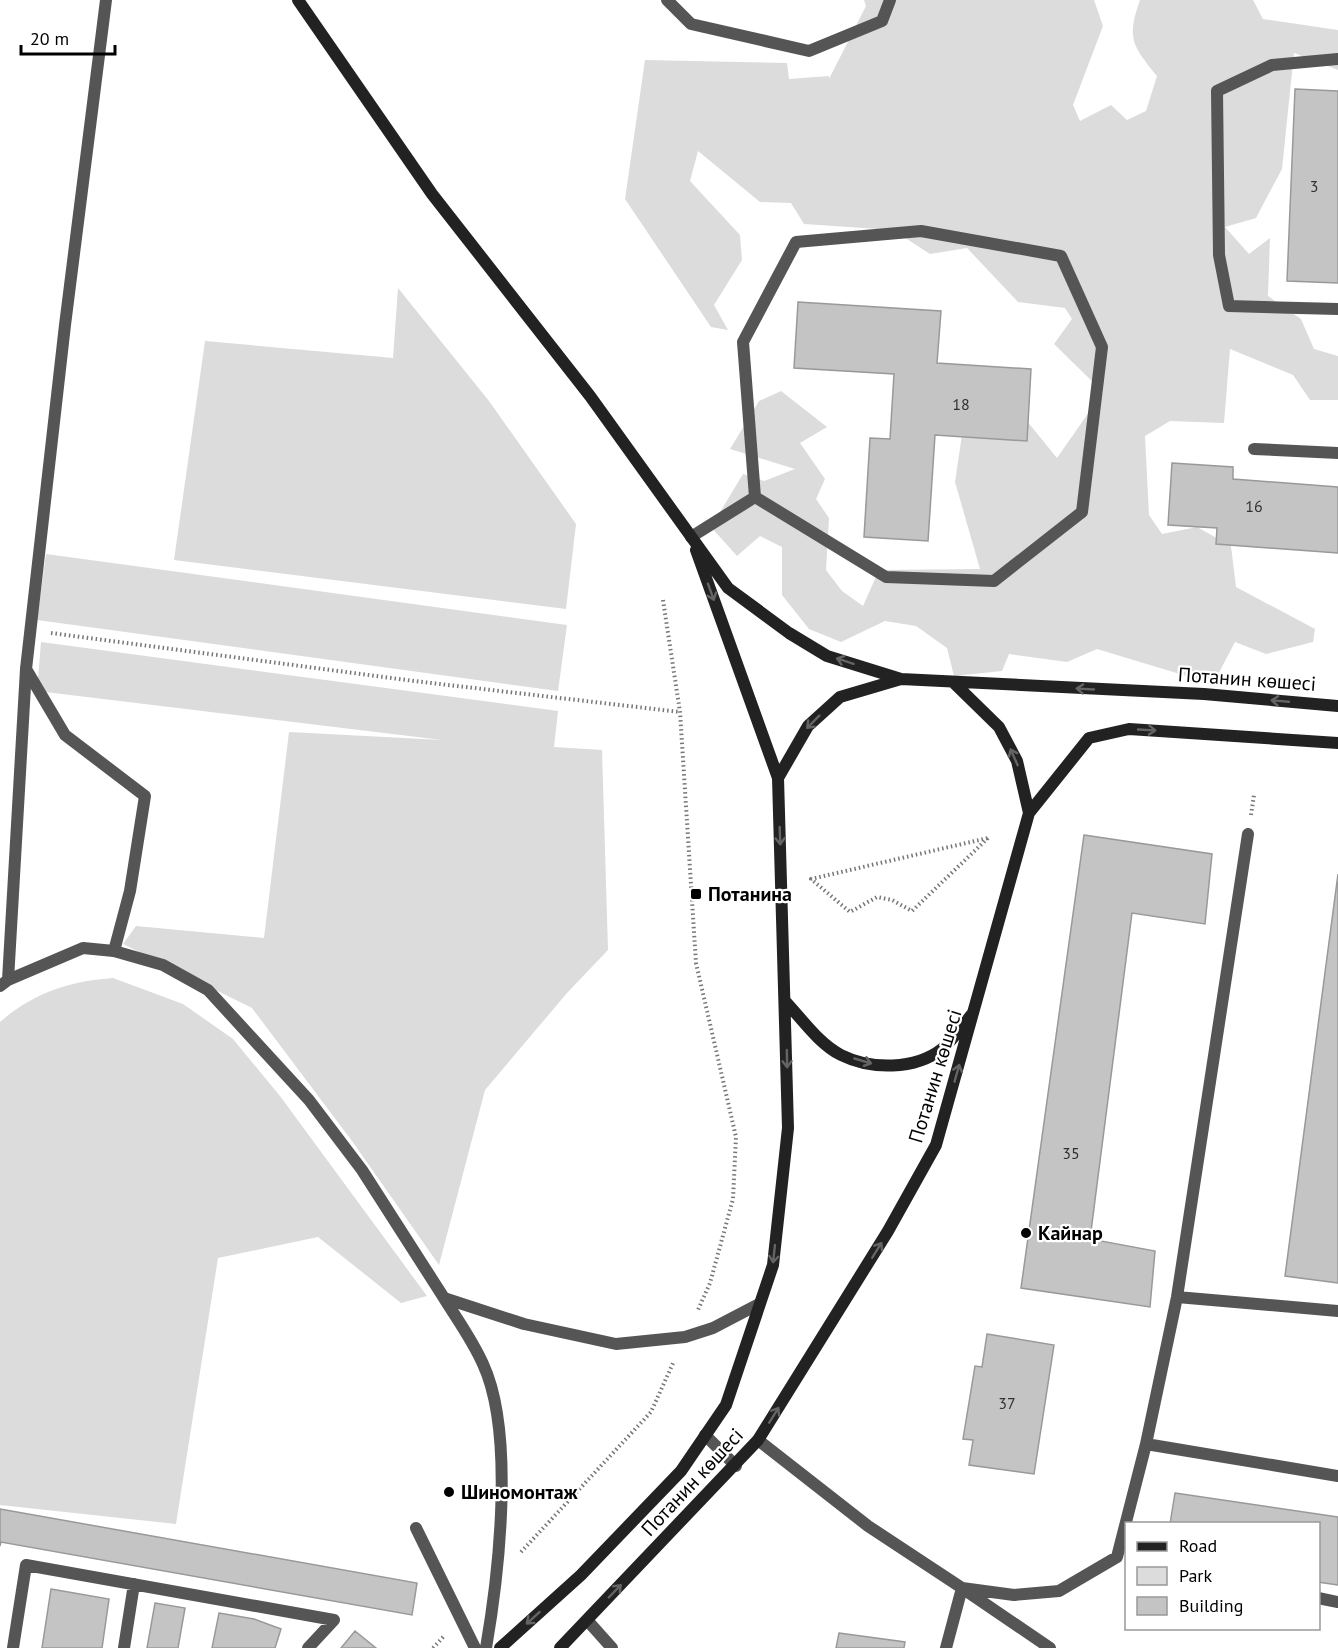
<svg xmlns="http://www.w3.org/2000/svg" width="1338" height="1648" font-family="'PT Sans',sans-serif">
<rect width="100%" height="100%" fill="#fff"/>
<path fill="#dcdcdc" d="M864 0H1094L1103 26 1073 105 1080 121 1111 105 1127 120 1146 111 1157 76C1133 46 1126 39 1140 0H1253L1263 19 1338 30V70L1294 53 1282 169 1256 218 1225 227 1249 254 1270 238 1268 296 1301 319 1314 349 1338 356V400H1310L1293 375 1230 349 1224 423 1170 421 1145 436 1149 515 1162 534 1197 527 1231 546 1236 587 1315 629 1313 642 1266 654 1235 642 1213 684 1097 649 1067 662 1009 654 1002 671 954 676 947 648 916 626 885 621 841 642 809 629 782 595V547L760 536 737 556 711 527 743 474 764 481 795 469 730 449 759 401 781 391 827 427 800 443 825 479 816 499 829 518 826 570 842 591 863 606 879 570 980 569 955 482 963 428 1022 415 1057 458 1103 392 1054 344 1072 319 1065 308 1018 302 967 248 930 254 893 230 804 224 791 203 760 202 698 151 690 181 740 235 742 260 714 305 728 330 711 327 625 199 645 60 787 63 789 79 829 76V79L866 6Z
M398 288 489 401 576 524 566 609 174 560 205 341 393 358Z
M46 554 567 625 558 691 37 620Z
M41 642 558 711 554 747 602 750 608 950 567 993 485 1090 439 1265 352 1141 252 1008 123 944 136 926 264 938 289 732 442 740 37 691Z
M113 978 183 1004 233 1039 280 1096 427 1296 401 1303 318 1237 218 1258 176 1524 0 1505V1022C33 993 70 981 113 978Z"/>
<path fill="#c4c4c4" stroke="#999" stroke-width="1.5" d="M1295 89 1338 91V283L1287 281Z
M798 302 941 311 937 363 1031 369 1027 441 935 435 928 541 864 537 870 438 890 439 894 374 794 368Z
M1172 463 1233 467V479L1338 487V553L1216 544 1217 528 1168 525Z
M1084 835 1212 854 1205 924 1132 913 1090 1239 1155 1251 1150 1307 1021 1288Z
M1338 874V1283L1285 1276Z
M987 1334 1054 1345 1034 1474 969 1465 973 1440 963 1439 975 1366 982 1367Z
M1175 1493 1338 1517V1585L1318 1582V1524H1170Z
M0 1509 417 1583 412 1615 1 1542 0 1546Z
M51 1589 109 1599 102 1648H42Z
M155 1603 185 1608 178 1648H147Z
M219 1613 254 1619 281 1629 275 1648H212Z
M355 1631 376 1648H341Z
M839 1633 905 1642 904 1648H836Z"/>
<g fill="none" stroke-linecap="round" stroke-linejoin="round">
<path stroke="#777" stroke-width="4" stroke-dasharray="1.5 3" stroke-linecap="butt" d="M663 600 680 712 696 963 736 1137 733 1199 710 1283 698 1310
M51 633 414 681 680 712
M1251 815 1254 795
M988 838 912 911 892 900 877 897 850 912 811 879Z
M521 1552 651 1412 674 1361
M433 1648 445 1635"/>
<path stroke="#555" stroke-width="12" d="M667 0 691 24 809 51 882 21 890 0
M1338 59 1272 65 1217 91 1219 255 1229 306 1338 309
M1254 449 1338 453
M691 537 755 497 886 577 994 581 1082 512 1102 347 1061 256 921 231 796 242 743 342 755 497
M8 980 26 669
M0 986 8 980 83 948 114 951 163 965 208 990 309 1100 362 1170 444 1298 524 1324 616 1344 685 1337 713 1328 759 1304
M1177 1297 1338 1311
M444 1298C457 1319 473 1341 483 1364 515 1433 499 1573 486 1648
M758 1440 868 1526 962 1588 1014 1595 1059 1591 1117 1557 1146 1444 1177 1297 1248 834
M1146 1444 1338 1476
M416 1528 475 1648
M1318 1598 1338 1602
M587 1620 612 1648
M13 1648 26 1565 334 1620 308 1648
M124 1648 134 1584
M946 1648 962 1588 1050 1648"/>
<path stroke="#555" stroke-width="12" d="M106 0 65 325 26 669 65 735 145 796 130 891 114 951
M705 1435 736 1466"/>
<path stroke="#222" stroke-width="12" d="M298 0 432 194 590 396 728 588 789 633 827 656 901 679 1204 694 1338 706
M954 683 999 727 1017 761 1029 813
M778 778 808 726 840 697 901 679
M785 1001C802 1019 819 1044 841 1055 871 1070 915 1070 942 1049 953 1040 963 1025 972 1014
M500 1648 581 1575 681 1471 726 1405 773 1265 788 1128 778 778 696 550
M560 1648 758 1440 888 1231 936 1145 1029 813 1089 738 1129 729 1338 743"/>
</g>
<defs><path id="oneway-shaft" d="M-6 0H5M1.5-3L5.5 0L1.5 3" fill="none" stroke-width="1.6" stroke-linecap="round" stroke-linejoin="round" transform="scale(1.5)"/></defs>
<g stroke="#646464">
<use href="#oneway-shaft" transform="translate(711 592) rotate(70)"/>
<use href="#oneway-shaft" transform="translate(845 661) rotate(-162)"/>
<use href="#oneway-shaft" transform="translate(1085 689) rotate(-177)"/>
<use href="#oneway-shaft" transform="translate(1280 701) rotate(-175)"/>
<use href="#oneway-shaft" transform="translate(813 722) rotate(135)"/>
<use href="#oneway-shaft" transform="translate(1147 730) rotate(3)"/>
<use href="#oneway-shaft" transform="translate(1014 757) rotate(-114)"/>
<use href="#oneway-shaft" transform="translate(780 836) rotate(88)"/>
<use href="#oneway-shaft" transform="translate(787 1059) rotate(89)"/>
<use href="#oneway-shaft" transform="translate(863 1061) rotate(16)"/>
<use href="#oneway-shaft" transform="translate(957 1073) rotate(-74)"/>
<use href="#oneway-shaft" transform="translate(877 1250) rotate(-58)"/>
<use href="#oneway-shaft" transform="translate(774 1254) rotate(96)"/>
<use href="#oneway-shaft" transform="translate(774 1415) rotate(-58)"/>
<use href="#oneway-shaft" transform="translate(615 1591) rotate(-46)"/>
<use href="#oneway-shaft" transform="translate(533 1618) rotate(138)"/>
</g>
<g fill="#000" stroke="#fff" stroke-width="2">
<rect x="690" y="888" width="12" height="12" rx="3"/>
<circle cx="1026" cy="1233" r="6"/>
<circle cx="449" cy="1492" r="6"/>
</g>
<g text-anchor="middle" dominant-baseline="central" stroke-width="4.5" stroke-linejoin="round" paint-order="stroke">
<g font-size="16" fill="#313131">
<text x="1314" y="186">3</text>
<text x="961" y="404">18</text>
<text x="1254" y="506">16</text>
<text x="1071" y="1153">35</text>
<text x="1007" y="1403">37</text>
</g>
<g font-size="20" fill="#000" stroke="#fff">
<text transform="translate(1247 679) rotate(4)">Потанин көшесі</text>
<text transform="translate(935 1076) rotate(-73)">Потанин көшесі</text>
<text transform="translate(692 1482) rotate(-47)">Потанин көшесі</text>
</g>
<g font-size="20" font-weight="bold" fill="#000" stroke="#fff" text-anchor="start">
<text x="708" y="894">Потанина</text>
<text x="1038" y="1233">Кайнар</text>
<text x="461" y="1492">Шиномонтаж</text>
</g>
</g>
<rect x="1125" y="1522" width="195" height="108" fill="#ffffff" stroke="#999999" stroke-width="1.5"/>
<rect x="1137" y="1542" width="30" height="9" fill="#222222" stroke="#999999" stroke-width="1.5"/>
<text x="1179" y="1552" font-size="18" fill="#000000">Road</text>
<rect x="1137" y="1567" width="30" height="18" fill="#dcdcdc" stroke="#999999" stroke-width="1.5"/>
<text x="1179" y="1582" font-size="18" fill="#000000">Park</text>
<rect x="1137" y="1597" width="30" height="18" fill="#c4c4c4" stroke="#999999" stroke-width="1.5"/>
<text x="1179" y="1612" font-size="18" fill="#000000">Building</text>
<path d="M21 45v9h94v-9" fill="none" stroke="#000000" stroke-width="3"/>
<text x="30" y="45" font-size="18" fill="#000000" stroke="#ffffff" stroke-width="4.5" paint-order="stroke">20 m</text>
</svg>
